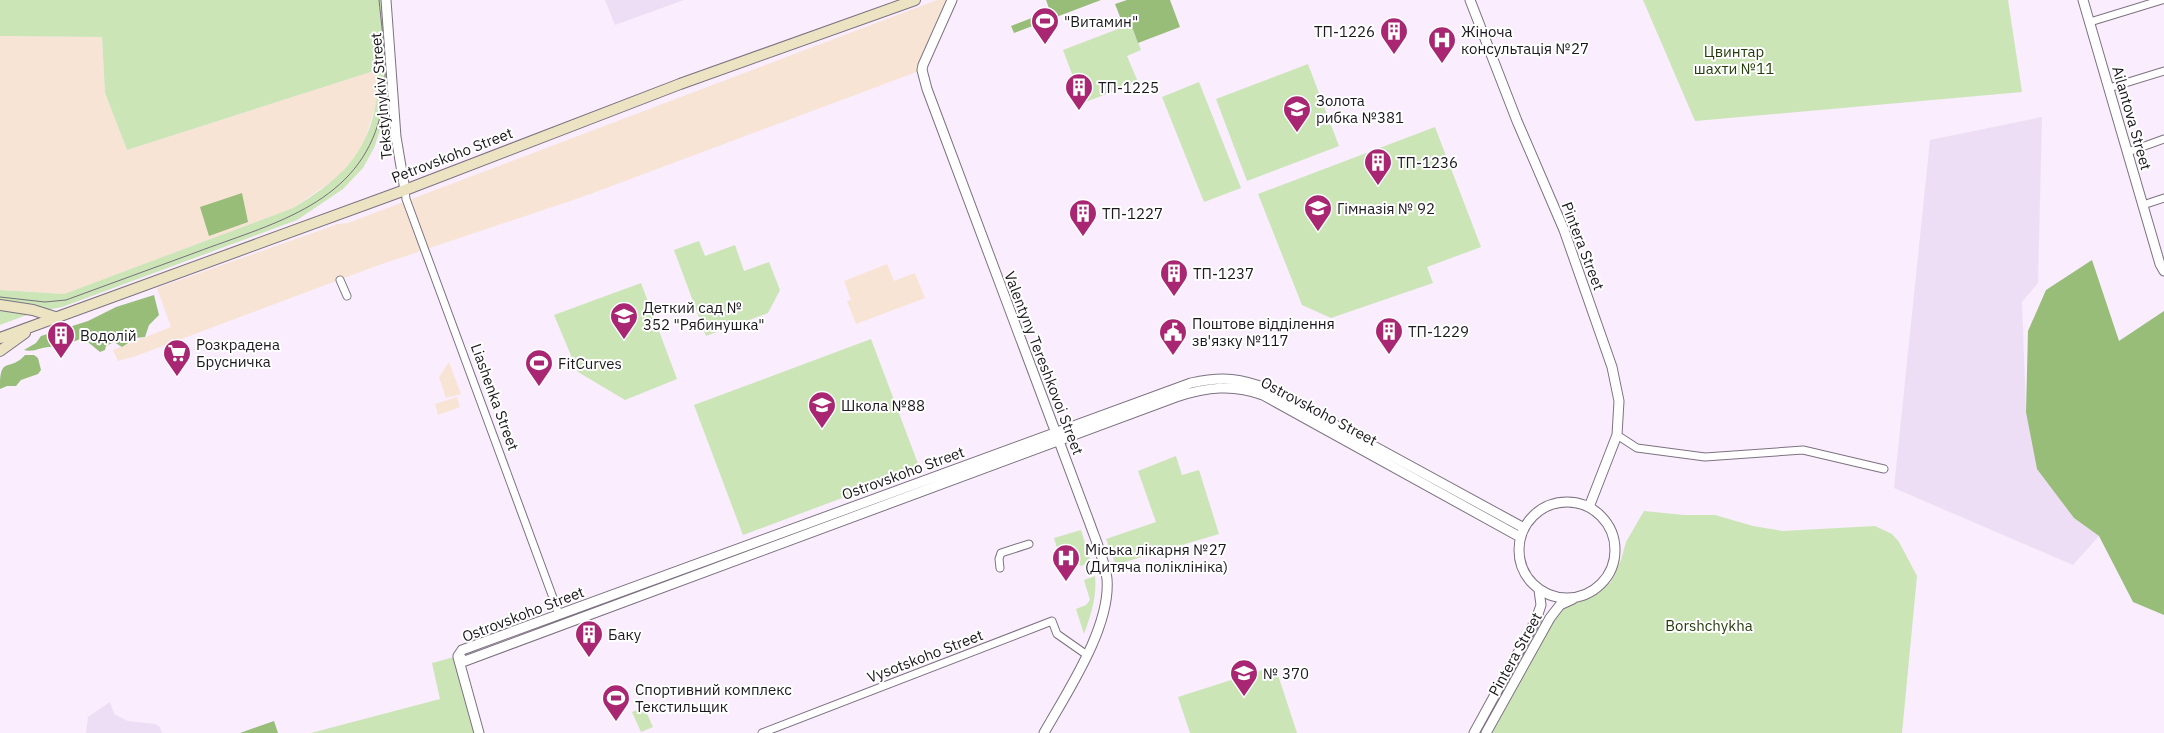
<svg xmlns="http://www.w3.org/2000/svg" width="2164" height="733" font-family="'IBM Plex Sans',sans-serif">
<rect width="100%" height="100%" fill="#f9edfe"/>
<path fill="#f8e4d5" d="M937 0H952L922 70 585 196 379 265 136 356 118 361 113 350 171 327 157 288 338 224 348 223Z
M0 36 102 37 105 93 127 150 377 70 378 85 376 104 364 143 353 160 335 179 293 208 64 294 0 290Z
M887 264 894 281 915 273 925 298 856 324 847 301 851 300 844 281Z
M449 362 461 394 446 398 439 377Z
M457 397 460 407 438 415 435 404Z"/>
<path fill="#eedef5" d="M605 0H684L615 25Z
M2042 117 2038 283 2022 302 2026 412 2074 518 2099 536 2073 565 1894 488 1930 140Z
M110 702 114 714 128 721 155 724 160 727 162 733H86L88 717Z"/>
<path fill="#cbe5b7" d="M0 0H386L390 101 374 148 363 168 343 189 297 220 62 307 32 313 0 325V290L64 294 293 208C333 184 363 160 374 113 377 99 379 84 377 70L127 150 105 93 102 37 0 36Z
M1643 0H2008L2022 92 1695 121Z
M1131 24 1141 50 1127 56 1138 82 1083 103 1063 50Z
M1308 64 1339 146 1247 181 1216 99Z
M1199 82 1241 188 1204 202 1162 97Z
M1435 127 1481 247 1427 267 1433 283 1331 318 1302 305 1258 194Z
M699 241 705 256 735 245 744 271 769 262 780 290 768 313 706 336 674 250Z
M641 283 677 379 625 400 578 372 554 315Z
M871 339 920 469 743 535 694 405Z
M1176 456 1182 475 1199 470 1219 534 1118 564 1115 563 1106 539 1156 522 1138 471Z
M1644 511 1684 515H1715L1753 526 1783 531 1875 526 1892 534 1899 542 1917 576 1902 733H1492L1554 621 1563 609 1570 605 1593 597 1611 582 1621 560 1626 542Z
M1081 530 1091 563 1080 566 1078 560 1072 562 1074 568 1064 571 1054 538Z
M1095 576C1097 597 1091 614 1084 634L1076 609 1086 605 1090 600 1084 580Z
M458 656 479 733H311L440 699 432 663Z
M1275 666 1297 733H1190L1178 697Z
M644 707 653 727 641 732 632 712Z"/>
<path fill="#98bd78" d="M1046 0H1101L1014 33 1011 26 1050 11Z
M1127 0H1170L1180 27 1138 43 1131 24 1124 27 1115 4Z
M242 193 248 222 209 236 200 207Z
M2092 260 2119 341 2164 311V615L2133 602 2099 536 2074 518 2037 469 2026 412 2028 331 2046 290Z
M154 295 159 315 149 325 145 337 136 338 122 347 114 342 106 346 105 350 100 352 83 338 70 343 62 341 55 347C43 345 35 353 24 350L36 343 41 336 88 321 116 307Z
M25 355H34L38 358 41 370 38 374 21 380 16 386H7L0 389C0 354 9 373 25 355Z
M274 721 278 733H240Z"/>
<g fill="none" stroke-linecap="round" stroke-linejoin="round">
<g stroke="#7d7281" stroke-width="9">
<path id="minor" d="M2090 22 2162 0
M2109 88 2164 71
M2128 152 2164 139
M405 190 406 199 559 614
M2143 205 2164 198
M340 280 347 296
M1617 435 1637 448 1705 457 1803 450 1884 469
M1000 568 999 559 1001 553 1029 544
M762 733 1052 621 1057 634 1087 655"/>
</g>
<g stroke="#7d7281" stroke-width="11">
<path id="tertiary" d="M386 0 396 137 405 190
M952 0 923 65 922 70 927 89 1090 524C1096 541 1105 561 1107 579 1111 627 1067 692 1044 733
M1470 0 1517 121 1564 230 1612 367 1619 401 1617 435 1589 507
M2083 0 2160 264 2164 271
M1519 550a48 48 0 1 1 96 0a48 48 0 1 1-96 0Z
M458 656 462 650 1191 383C1223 376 1241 378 1271 390L1524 528
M458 656 465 661 1176 397C1207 387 1233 384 1263 395L1520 537
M458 657 479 733
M1474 733 1536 620 1541 605 1539 590
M1486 733 1550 618 1560 605 1573 599"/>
</g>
<g stroke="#7d7281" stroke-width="12">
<path id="secondary" d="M0 305 33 310 55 317
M0 338 405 190 680 84 915 0
M0 351 25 333"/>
</g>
<use href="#minor" stroke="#fff" stroke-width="7"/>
<use href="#tertiary" stroke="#fff" stroke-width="9"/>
<use href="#secondary" stroke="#ebe3c2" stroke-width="10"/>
<path stroke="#79717c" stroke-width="1" d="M0 297 45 302 66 300C110 284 153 268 197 252 268 225 353 206 378 124 391 84 383 41 379 0"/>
</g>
<defs>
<g id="stadium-pin" transform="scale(1.4375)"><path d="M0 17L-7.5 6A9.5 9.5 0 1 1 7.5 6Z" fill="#a92672" stroke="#fff"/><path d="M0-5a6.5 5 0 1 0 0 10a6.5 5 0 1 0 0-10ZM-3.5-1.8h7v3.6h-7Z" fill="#fff"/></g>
<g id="building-pin" transform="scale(1.4375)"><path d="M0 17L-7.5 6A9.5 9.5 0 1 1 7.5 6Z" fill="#a92672" stroke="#fff"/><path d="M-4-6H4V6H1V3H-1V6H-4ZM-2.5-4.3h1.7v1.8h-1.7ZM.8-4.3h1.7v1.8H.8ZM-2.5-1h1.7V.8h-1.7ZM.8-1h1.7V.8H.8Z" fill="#fff"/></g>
<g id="hospital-pin" transform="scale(1.4375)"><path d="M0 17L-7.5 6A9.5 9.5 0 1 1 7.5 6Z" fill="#a92672" stroke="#fff"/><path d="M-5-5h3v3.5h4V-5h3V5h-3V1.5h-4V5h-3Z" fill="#fff"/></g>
<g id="school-pin" transform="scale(1.4375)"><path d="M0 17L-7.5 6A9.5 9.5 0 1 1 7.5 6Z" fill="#a92672" stroke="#fff"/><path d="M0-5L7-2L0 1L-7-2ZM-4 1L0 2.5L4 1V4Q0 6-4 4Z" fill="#fff"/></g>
<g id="civic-pin" transform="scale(1.4375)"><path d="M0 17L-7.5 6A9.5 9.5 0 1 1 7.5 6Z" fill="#a92672" stroke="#fff"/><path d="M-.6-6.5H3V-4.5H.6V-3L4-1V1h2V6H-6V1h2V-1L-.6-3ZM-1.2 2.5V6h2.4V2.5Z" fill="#fff"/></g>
<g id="supermarket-pin" transform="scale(1.4375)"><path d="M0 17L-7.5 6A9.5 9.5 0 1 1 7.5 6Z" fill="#a92672" stroke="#fff"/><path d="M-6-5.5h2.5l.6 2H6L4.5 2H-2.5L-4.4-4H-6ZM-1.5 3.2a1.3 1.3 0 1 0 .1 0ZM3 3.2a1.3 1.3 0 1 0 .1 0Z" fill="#fff"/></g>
</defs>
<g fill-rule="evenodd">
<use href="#stadium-pin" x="1045" y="21"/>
<use href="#building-pin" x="1394" y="31"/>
<use href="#hospital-pin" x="1442" y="40"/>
<use href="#building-pin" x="1079" y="87"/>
<use href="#school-pin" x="1297" y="109"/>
<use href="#building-pin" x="1378" y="162"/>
<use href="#school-pin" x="1318" y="208"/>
<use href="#building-pin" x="1083" y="213"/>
<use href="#building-pin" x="1174" y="273"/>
<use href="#school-pin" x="624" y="316"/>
<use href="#building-pin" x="1389" y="331"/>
<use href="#civic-pin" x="1173" y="332"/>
<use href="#building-pin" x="61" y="335"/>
<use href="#supermarket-pin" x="177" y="353"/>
<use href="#stadium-pin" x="539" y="363"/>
<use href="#school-pin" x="822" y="405"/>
<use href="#hospital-pin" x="1066" y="558"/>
<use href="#building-pin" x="589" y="634"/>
<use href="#school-pin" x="1244" y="673"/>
<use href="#stadium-pin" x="616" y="698"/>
</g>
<g text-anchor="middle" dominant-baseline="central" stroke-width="4" stroke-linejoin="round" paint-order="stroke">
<g font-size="15" fill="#1c181e" stroke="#fff" text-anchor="start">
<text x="1064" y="21">"Витамин"</text>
<text x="1375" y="31" text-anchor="end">ТП-1226</text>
<text x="1461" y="31">Жіноча<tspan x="1461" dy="17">консультація №27</tspan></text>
<text x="1098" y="87">ТП-1225</text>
<text x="1316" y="100">Золота<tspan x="1316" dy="17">рибка №381</tspan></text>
<text x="1397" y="162">ТП-1236</text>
<text x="1337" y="208">Гімназія № 92</text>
<text x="1102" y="213">ТП-1227</text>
<text x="1193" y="273">ТП-1237</text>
<text x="643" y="307">Деткий сад №<tspan x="643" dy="17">352 "Рябинушка"</tspan></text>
<text x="1192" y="323">Поштове відділення<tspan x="1192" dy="17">зв'язку №117</tspan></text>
<text x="1408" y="331">ТП-1229</text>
<text x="80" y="335">Водолій</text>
<text x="196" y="344">Розкрадена<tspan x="196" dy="17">Брусничка</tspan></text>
<text x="558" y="363">FitCurves</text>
<text x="841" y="405">Школа №88</text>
<text x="1085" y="549">Міська лікарня №27<tspan x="1085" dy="17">(Дитяча поліклініка)</tspan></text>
<text x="608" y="634">Баку</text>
<text x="1263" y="673">№ 370</text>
<text x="635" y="689">Спортивний комплекс<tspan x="635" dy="17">Текстильщик</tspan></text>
</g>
<g font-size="15" fill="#253d0b" stroke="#fff">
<text x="1734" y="51">Цвинтар<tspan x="1734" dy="17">шахти №11</tspan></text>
<text x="1709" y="625">Borshchykha</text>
</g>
<g font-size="15" fill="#1c181e" stroke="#fff">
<text transform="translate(381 96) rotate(-95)">Tekstylnykiv Street</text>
<text transform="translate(2132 118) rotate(74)">Ailantova Street</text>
<text transform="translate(452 155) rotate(-21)">Petrovskoho Street</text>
<text transform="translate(1583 246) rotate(69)">Pintera Street</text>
<text transform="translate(1044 363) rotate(69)">Valentyny Tereshkovoi Street</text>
<text transform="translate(495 397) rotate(70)">Liashenka Street</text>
<text transform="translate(1319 411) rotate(28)">Ostrovskoho Street</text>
<text transform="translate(903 473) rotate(-20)">Ostrovskoho Street</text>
<text transform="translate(523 614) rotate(-21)">Ostrovskoho Street</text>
<text transform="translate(1515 654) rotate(-61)">Pintera Street</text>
<text transform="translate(925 656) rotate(-21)">Vysotskoho Street</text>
</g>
</g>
</svg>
